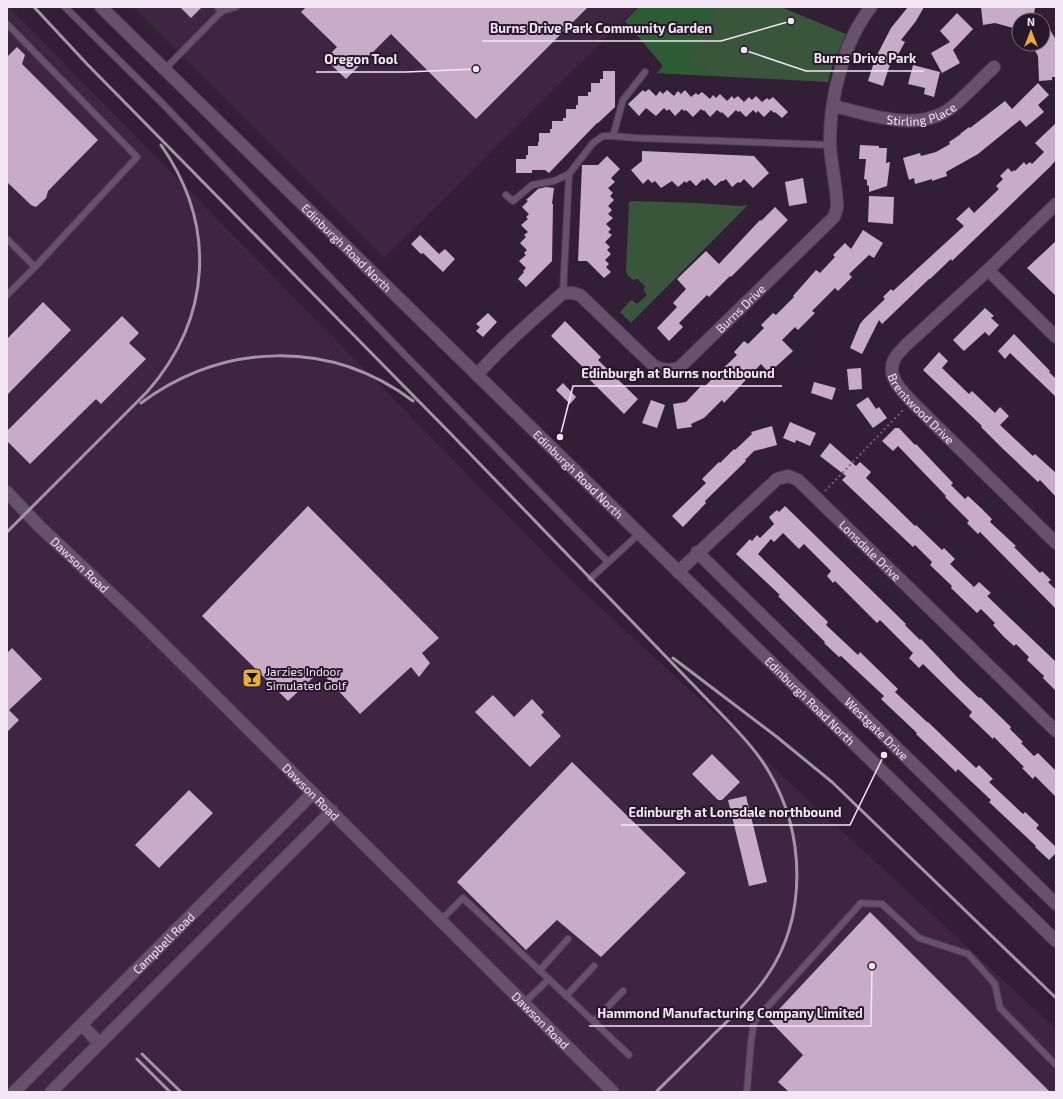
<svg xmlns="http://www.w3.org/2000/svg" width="1063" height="1099" font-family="'Exo 2',sans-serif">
<rect width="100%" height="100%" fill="#321f36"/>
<path fill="#3e2643" d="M7 7H9L574 583 1056 1029V1092H7Z
M133 7H637L384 258Z"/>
<path fill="#39553c" d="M639 7H781L846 34 832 67 828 82 657 73 663 66 625 21Z
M633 201 697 203 740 206 748 205 631 323 620 312 630 301 632 300 637 304 647 295 644 291 645 286 637 279 633 280 628 276 626 271 629 202Z"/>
<path fill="#2c5b34" d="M639 7H716L688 62 717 76 657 73 663 66 625 21Z"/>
<path fill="#c8acc7" d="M180 7H202L191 18Z
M306 7H588L476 119 391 34 346 79 325 59 337 47 301 12Z
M908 7H924L916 21 901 40 905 42 895 60 892 58 883 86 868 81 875 59 891 28Z
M981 7H1029L1035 8 1033 20 1019 18 1017 29 995 23 983 25Z
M957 13 973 29 953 50 960 63 942 73 931 53 950 42 940 31Z
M1043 18 1056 40V77H1052V80L1039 81 1038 56 1031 44H1043Z
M17 47 25 55 22 64 98 140 48 191 46 198 36 207 31 205 7 182V57Z
M913 65 940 72 934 97 924 94 925 88 908 84Z
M603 71H615V107L598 123H597L549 173 545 170H532V173H516V159H526V155H528V146H538V142H539V133H550V129H552V121H563V118H566V109H576V105H578V96H588V92H591V83H600V79H603Z
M1038 83 1049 95 1038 105 1044 112 1026 127 1020 120 978 154 946 172 947 176 932 181V179L915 184 914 178 909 180 903 158 920 153 921 156 936 152 950 144 949 142 961 134H960L969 127 970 128 1005 101 1012 109Z
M649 89 656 96 660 91 663 94 667 90 674 96 678 91 681 94 685 90 691 97 696 93 698 95 702 92 710 99 713 95 716 98 720 94 727 101 732 96 734 99 738 96 744 102 749 97 752 100 756 96 762 102 767 98 769 100 773 97 788 112 782 118 775 112 774 113 771 110 764 117 758 111 756 113 753 110 746 117 740 111 738 112 736 110 728 118 722 112 721 113 717 110 710 117 704 110 703 111 701 109 693 117 686 110 684 111 682 109 675 116 669 109 667 111 664 108 656 116 646 108 639 116 628 104 643 90 645 92Z
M1056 123V160L1050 167 952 261 951 259 930 279H929L882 324 879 320 862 354 850 348 860 324 864 319 885 299 883 297 891 289 893 291 964 226 956 219 969 207 974 213 999 189 996 186 1003 179 1000 176 1008 168 1012 172 1014 170 1015 171 1024 162 1026 165 1030 162 1032 164 1044 152 1035 143Z
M860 145 879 146V148H887L886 163 890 162 887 186 869 192V186L867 185V180L864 179 866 159H859Z
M642 151 754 156 769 173 753 188 744 179 740 183 738 182 732 187 726 179 723 181H721L715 186 707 178 704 181 703 179 696 186 690 180 686 183 685 181 678 187 672 181 661 188 655 181 652 183 648 179 643 184 631 170 642 161Z
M607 156 620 169 611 178 615 182 608 188 613 193 610 196 614 200 608 206 612 210 608 214 613 218 606 224 611 229 608 232 612 235 605 242 610 247 607 250 611 254 605 260 609 264 606 267 611 272 604 278 587 261H578L582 165H598Z
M803 178 807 203 789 206 785 182Z
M546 187 554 188 552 204H553L552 261 526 287 518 279 524 272 523 271 526 268 519 261 526 255 524 253 527 250 520 243 526 237 524 235 528 232 521 225 528 219 526 217 529 214 522 207 528 201 526 200 538 189Z
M869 196 894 197 893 224 868 222Z
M775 207 788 220 731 277 730 276 709 297 707 295 679 323 683 327 669 341 657 328 677 307 673 303 686 289 677 279 706 251 719 264 760 220 761 221Z
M863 230 883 243 874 258 869 255 849 274 852 277 838 291 835 288 812 311 815 313 798 330 795 327 782 340 793 351 769 373 761 364 724 403 722 400 704 418 691 424 692 427 677 429 673 404 686 402 702 385 704 387 737 355 734 352 744 341 748 344 764 328 761 325 773 313 776 315 794 297 793 296 816 270 820 273 835 257 833 255 845 243 851 249Z
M420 235 439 254 445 249 455 259 443 272 423 253 421 254 411 244Z
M1056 241V296L1027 268Z
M43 302 71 330 7 395V339Z
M985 308 994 316 991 318 999 325 989 336 985 332 964 351 953 340Z
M488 313 497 322 483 337 476 331 480 327 476 324Z
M122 316 139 333 129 343 146 359 101 404 96 399 30 464 7 441V431Z
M565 321 601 357 598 360 638 399 624 414 588 378 591 375 551 336Z
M1014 334 1050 371 1049 372 1056 379V397L1010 353 1005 359 998 351Z
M939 352 948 361 942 368 969 394 972 391 995 413 1000 407 1009 416 1000 425 1033 456 1035 454 1056 473V497L1040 480 1038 482 1002 448 981 427 982 426 923 370Z
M861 368 862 389 849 390 847 369Z
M814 382 836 388 832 400 811 393Z
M563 383 576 397 570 404 556 390Z
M868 397 876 409 879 407 887 418 873 428 856 405Z
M651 400 665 405 657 428 642 423Z
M790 422 816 433 810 446 796 440 795 443 783 438Z
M772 426 777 445 754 451 745 460 746 461 705 501 706 503 683 527 672 516 706 483 702 479 719 462 720 463 734 449 735 450 752 434 751 432Z
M895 428H899L915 445 916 444 953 483 951 485 965 499 968 496 982 509 992 519 990 522 1016 546 1014 547 1040 573 1042 571 1051 580 1048 582 1056 590V609L980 532 978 534 967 523 969 521 945 497 946 496 898 446 893 451 882 441Z
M830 443 856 466 860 462 871 472 866 478 915 526 916 525 942 550 944 548 955 559 950 564 974 587 979 582 991 593 987 596 1056 662V691L1043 678 1044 676 1027 660 1029 657 1016 644 1014 646 1004 637 993 625 995 623 981 609 977 613 951 588 952 586 930 565 932 562 915 545 913 547 842 480 846 476 820 456Z
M308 506 439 638 422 653 430 663 419 677 411 667 360 714 320 671 288 701 202 616Z
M785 506 906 624 905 625 920 640 921 639 958 678 979 698 980 697 1011 727 1010 729 1023 742 1021 743 1034 756 1038 753 1056 771V797L1035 776 1033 779 1022 768 1024 767 994 737 993 739 969 716 972 712 923 664 919 668 909 658 913 653 880 620 877 623 835 581 833 583 827 576 831 571 804 544 799 549 783 533 774 542 771 539 758 554 828 622 826 625 858 655 860 652 898 689 895 692 927 722H928L976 768 979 765 993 779 989 782 1023 814 1025 812 1039 825 1036 828 1056 847V853L1049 860 1035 847 1036 846 989 802 991 800 958 769 956 772 916 734 917 733 881 699 884 696 841 656 839 657 824 643 825 642 778 596 780 595 736 554 750 539 752 541 757 535 760 538 774 524 769 517 777 510 779 512Z
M12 648 42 679 9 710 19 720 7 732V653Z
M493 695 514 717 532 699 544 712 541 715 561 736 530 767 475 712Z
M712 754 740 782 722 800H718L692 774Z
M572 762 686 873 601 957 557 920 526 950 457 882Z
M189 790 213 813 159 868 135 845Z
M746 796 767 882 749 886 728 800Z
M870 912 1050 1092H789L778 1082 803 1055 769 1020Z"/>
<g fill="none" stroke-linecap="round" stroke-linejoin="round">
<g stroke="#4d3d51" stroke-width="8">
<path id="lane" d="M65 7 160 101 405 355 608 562
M218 8V7
M7 24 137 157 35 267 7 295
M165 69 222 11 236 7
M613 136 623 100 645 72
M506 195 513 201 532 185 554 181 569 174 593 143 603 136H613L636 138 830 145
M7 239 35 267
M563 293 569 174
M591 578 639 534
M441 920 463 898 629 1055
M540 970 568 939
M566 996 594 966
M524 1003 549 979
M594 1021 623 991
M746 1092 747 1090 751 1042 754 1022 861 903 882 904 919 938 968 954 995 984 1000 1008 1056 1065"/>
</g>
<g stroke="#4d3d51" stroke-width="14">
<g id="street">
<path id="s1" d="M833 106C870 114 918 134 952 107 967 95 980 80 994 67"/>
<path id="s2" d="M1056 204 988 270 905 346C902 350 897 354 895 358 885 375 901 390 912 402L1056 543"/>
<path d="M988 270 1056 337"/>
<path id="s3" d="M477 375C503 345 534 319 563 293H573L580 295 654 366C662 370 670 371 679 368L834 217 837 208V203C836 183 831 164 830 145 829 101 843 42 871 7"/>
<path id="s4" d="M7 492 39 526 139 620 613 1092"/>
<path id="s5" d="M697 552 1056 904"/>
<path id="s6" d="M678 572 777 479 788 476 798 480 1056 731"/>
</g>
</g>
<g stroke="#4d3d51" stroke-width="14">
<g id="secondary">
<path id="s7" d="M101 7 1056 941"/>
<path d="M82 1025 99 1043"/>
<path id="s8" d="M14 1092 313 793"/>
<path d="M51 1092 332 811"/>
</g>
</g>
<path stroke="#726176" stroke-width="2" stroke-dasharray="2 3" stroke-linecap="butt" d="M825 491 904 409"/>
<use href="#lane" stroke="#67516b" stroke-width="6"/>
<use href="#street" stroke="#67516b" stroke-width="12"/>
<use href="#secondary" stroke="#67516b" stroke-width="12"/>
<path stroke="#a394a6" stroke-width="3" d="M34 7 87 64 452 435 729 722C744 738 758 753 769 772 805 833 808 916 767 976 752 998 733 1016 714 1034 695 1054 675 1073 656 1092
M141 403C224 342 330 339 413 401
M7 532 147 392C212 318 217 225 161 145
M673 658 777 737 832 782 1056 998
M142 1054 181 1092
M137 1059 170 1092"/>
</g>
<defs>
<g id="bar-square" transform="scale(1)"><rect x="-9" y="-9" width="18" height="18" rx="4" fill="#e7ac36" stroke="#28162b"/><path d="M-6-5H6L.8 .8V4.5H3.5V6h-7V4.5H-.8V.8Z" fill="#111"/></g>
</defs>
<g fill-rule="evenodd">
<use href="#bar-square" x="252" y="678"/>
</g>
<g text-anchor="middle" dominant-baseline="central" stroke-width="4" stroke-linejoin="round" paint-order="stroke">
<g font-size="12" fill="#f2e5f4" stroke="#28162b">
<text stroke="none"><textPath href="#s1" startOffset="91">Stirling Place</textPath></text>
<text stroke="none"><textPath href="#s7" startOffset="344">Edinburgh Road North</textPath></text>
<text stroke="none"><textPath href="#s3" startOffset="350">Burns Drive</textPath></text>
<text stroke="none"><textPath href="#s2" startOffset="285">Brentwood Drive</textPath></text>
<text stroke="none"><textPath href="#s7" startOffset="668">Edinburgh Road North</textPath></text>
<text stroke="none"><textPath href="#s6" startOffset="259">Lonsdale Drive</textPath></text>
<text stroke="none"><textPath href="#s4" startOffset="103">Dawson Road</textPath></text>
<text stroke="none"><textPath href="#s7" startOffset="992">Edinburgh Road North</textPath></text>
<text stroke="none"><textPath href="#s5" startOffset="252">Westgate Drive</textPath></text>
<text stroke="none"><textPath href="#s4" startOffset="427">Dawson Road</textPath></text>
<text stroke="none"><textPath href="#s8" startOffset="211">Campbell Road</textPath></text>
<text stroke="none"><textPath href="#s4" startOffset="751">Dawson Road</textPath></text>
</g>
<g font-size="12" fill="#f2e5f4" stroke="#28162b" text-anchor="start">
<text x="266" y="671">Jarzies Indoor<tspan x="266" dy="14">Simulated Golf</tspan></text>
</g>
</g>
<path fill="none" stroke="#f2e5f4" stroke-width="1.5" d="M791 21L721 41H482M744 50L806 71H924M476 69L406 72H316M560 437L573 386H782M884 755L850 825H621M872 966L871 1026H589"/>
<g fill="#f2e5f4" stroke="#28162b" stroke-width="1.5">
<circle cx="791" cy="21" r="4"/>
<circle cx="744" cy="50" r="4"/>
<circle cx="476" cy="69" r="4"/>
<circle cx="560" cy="437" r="4"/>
<circle cx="884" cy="755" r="4"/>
<circle cx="872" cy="966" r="4"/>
</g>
<g font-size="13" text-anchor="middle" font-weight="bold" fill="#f2e5f4" stroke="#28162b" stroke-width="4" stroke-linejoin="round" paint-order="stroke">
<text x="601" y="33">Burns Drive Park Community Garden</text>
<text x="865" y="63">Burns Drive Park</text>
<text x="361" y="64">Oregon Tool</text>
<text x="678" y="378">Edinburgh at Burns northbound</text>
<text x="735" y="817">Edinburgh at Lonsdale northbound</text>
<text x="730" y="1018">Hammond Manufacturing Company Limited</text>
</g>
<rect width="1063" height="1099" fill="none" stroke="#f2e5f4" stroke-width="16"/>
<g transform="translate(1031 32)"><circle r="19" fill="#28162b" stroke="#79697b"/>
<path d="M0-3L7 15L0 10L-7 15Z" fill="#e7ac36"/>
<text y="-6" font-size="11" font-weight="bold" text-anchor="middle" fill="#f2e5f4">N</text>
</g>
</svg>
